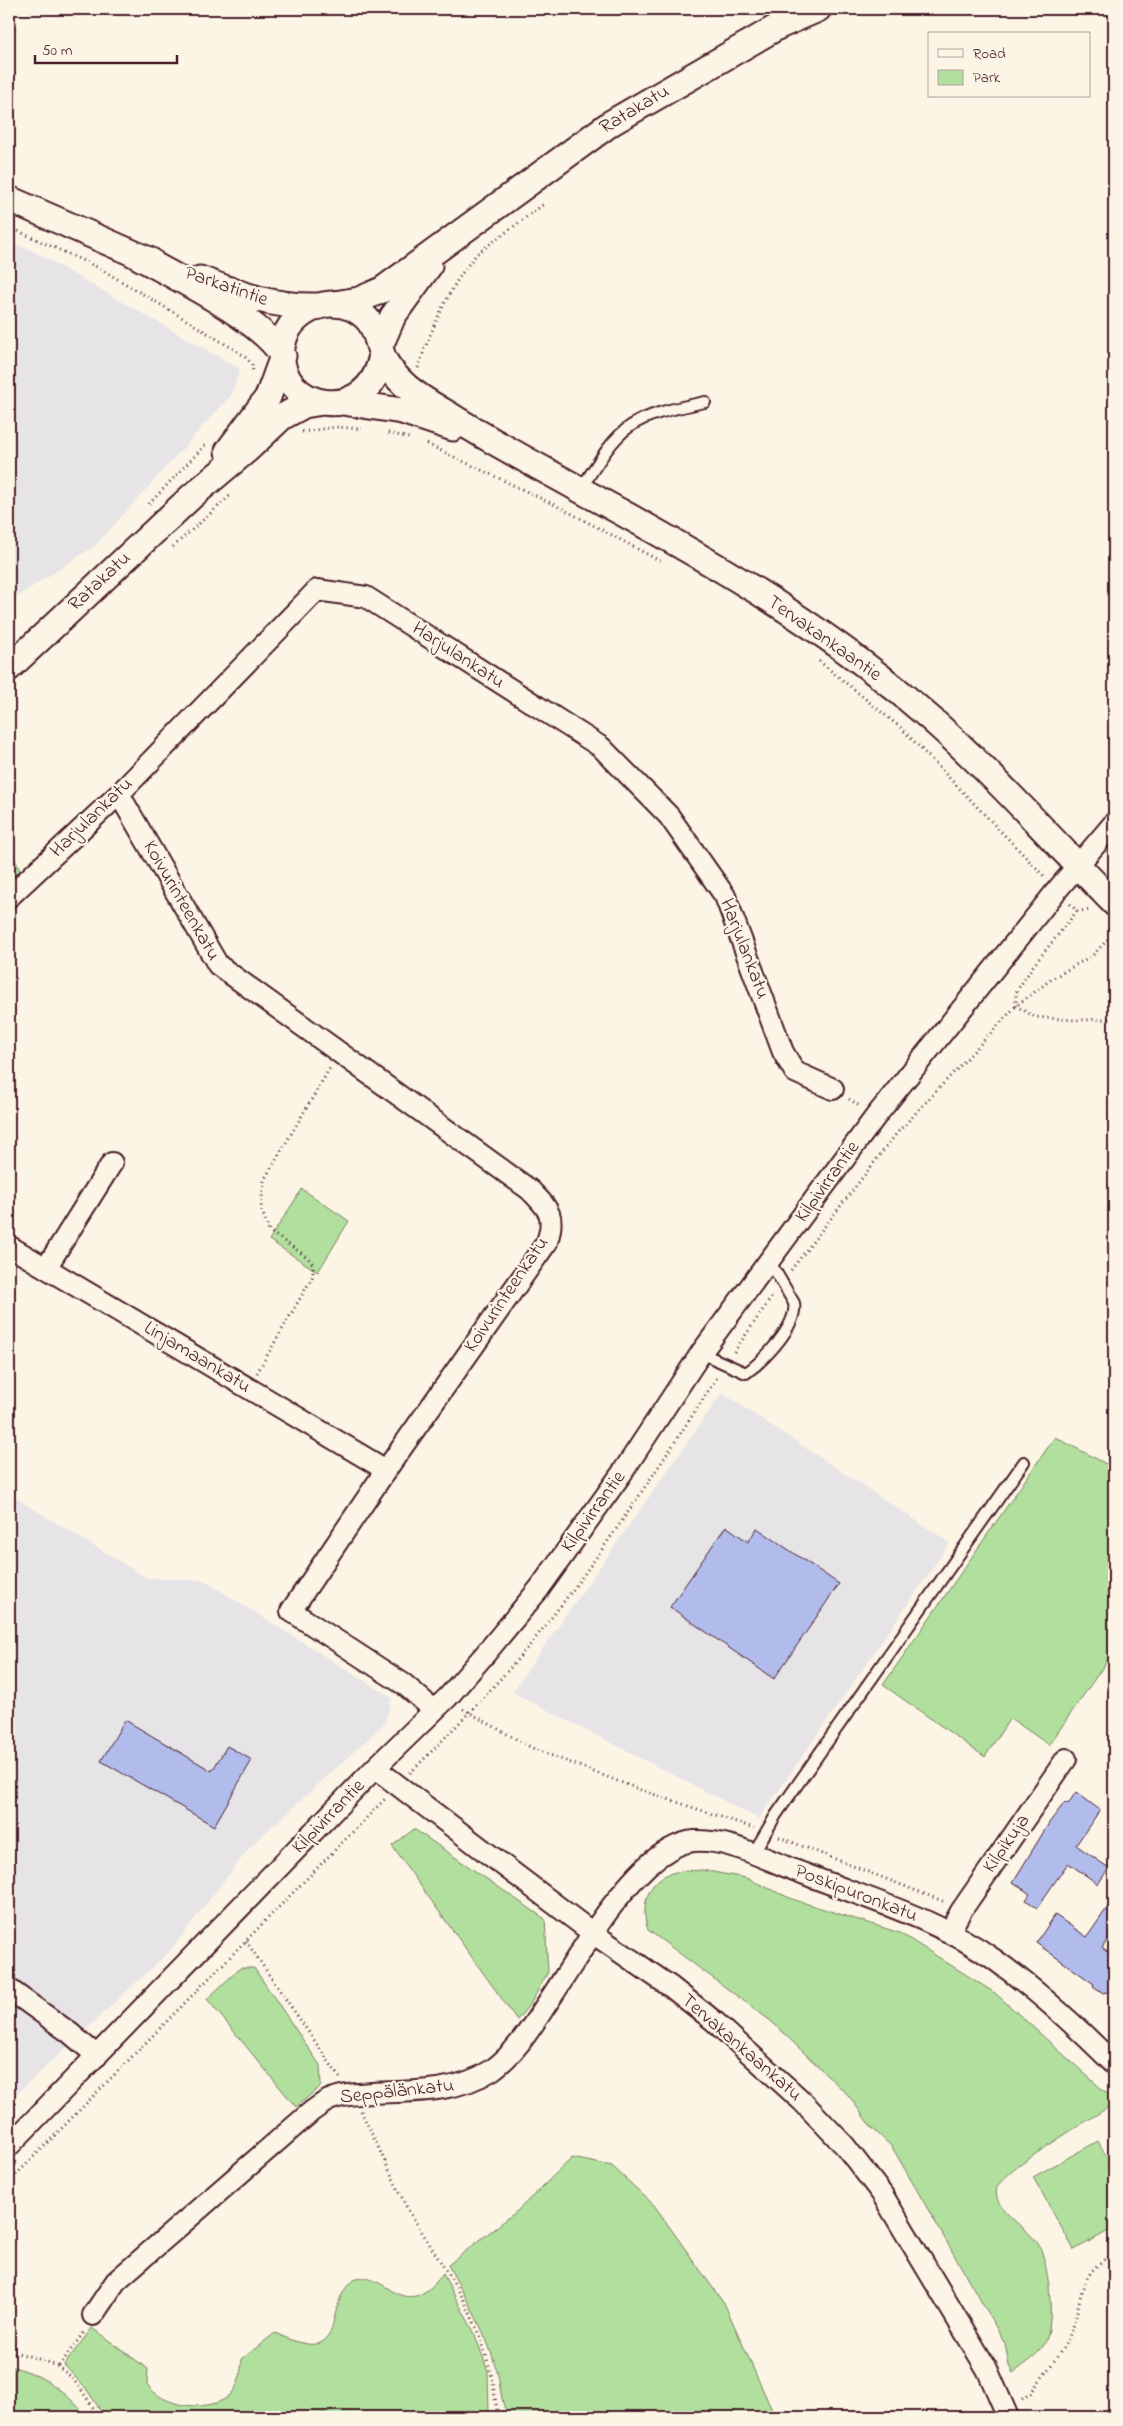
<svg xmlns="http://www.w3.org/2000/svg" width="1123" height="2426" font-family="'Indie Flower',sans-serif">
<rect width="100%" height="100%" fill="#fcf5e5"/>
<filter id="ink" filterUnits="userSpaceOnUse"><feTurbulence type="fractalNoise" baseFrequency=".02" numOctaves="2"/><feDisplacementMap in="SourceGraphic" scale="10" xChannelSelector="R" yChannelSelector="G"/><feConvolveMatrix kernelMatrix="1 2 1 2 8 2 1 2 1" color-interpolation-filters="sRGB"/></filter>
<g filter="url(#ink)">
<path fill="#e6e4e7" d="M9 242 31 250 240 369 232 394 96 545 9 602Z
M722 1393 950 1543 759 1819 512 1692Z
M9 1494 147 1578 203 1580 392 1698 385 1723 251 1846 170 1951 9 2101Z"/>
<path fill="#b0df9e" stroke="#7d7f64" d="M9 844 20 871 9 882Z
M302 1189 349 1221 318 1272 269 1240Z
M1055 1437 1114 1468V1651L1049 1745 1010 1718 985 1757 883 1685Z
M414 1829 545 1919 548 1972 531 2003 517 2020 392 1846Z
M702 1870 746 1878 792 1899 900 1933 995 1993 1114 2100V2104C1095 2116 1002 2171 997 2188 990 2209 1032 2230 1040 2247 1049 2268 1057 2329 1042 2348 1035 2357 1022 2365 1013 2373L1009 2366 1005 2343 892 2147 871 2127 849 2096 772 2022 648 1930C641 1911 645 1885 666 1875 677 1870 691 1871 702 1870Z
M240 1968H254L320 2065 321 2086 296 2107 207 1999Z
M1098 2141 1114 2171V2228L1074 2250 1033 2177Z
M572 2158 612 2166 654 2205 725 2305 775 2417H509C500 2403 501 2384 496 2368 486 2331 466 2299 448 2265L517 2211Z
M443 2274 474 2332 488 2371 489 2413 485 2417H105L87 2390 64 2365 92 2328 148 2369 147 2384C161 2408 214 2414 232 2393 240 2383 241 2371 242 2359L275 2333C353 2369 319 2310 353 2280 387 2267 401 2328 443 2274Z
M9 2366C41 2373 66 2391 87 2417H16L9 2412Z"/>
<path fill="#b1bcec" stroke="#4a1f2b" d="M726 1526 748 1542 757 1528 839 1584 774 1679 670 1607Z
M125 1720 212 1771 227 1746 252 1760 214 1826 101 1761Z
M1076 1792 1100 1810 1076 1845 1109 1868 1098 1884 1068 1863 1037 1908 1026 1900 1030 1894 1013 1882 1049 1823 1065 1802 1068 1804Z
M1114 1898V1930L1102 1948 1114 1957V1990L1103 1993 1093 1986 1094 1984 1036 1943 1055 1915 1087 1937Z"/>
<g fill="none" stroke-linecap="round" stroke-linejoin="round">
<g stroke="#4a1f2b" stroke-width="14">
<path id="service" d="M581 489C623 422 628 418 705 402
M701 1353 746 1373C763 1361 798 1326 794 1303L770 1262
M753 1854 776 1815 1024 1462"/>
</g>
<g stroke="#4a1f2b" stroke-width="24">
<path id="minor" d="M119 794 218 965 530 1190C548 1209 556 1214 547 1242L386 1470 291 1611 405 1685 434 1710
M9 897 119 794 317 590 366 597 601 747 669 816 725 896 783 1052 795 1072 833 1089
M9 1246 386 1470
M46 1268 112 1163
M375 1768 594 1934 671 1987 714 2021 802 2101 845 2146 882 2194 987 2369 1008 2417
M950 1931 961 1911 1066 1759
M9 1989 70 2033 97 2056
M9 2146 375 1768 448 1697 486 1653 539 1589 622 1473 701 1353 876 1116 1057 890 1114 823
M93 2315 116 2281 312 2111C318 2107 323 2103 329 2100 342 2094 358 2094 372 2093 414 2091 456 2093 492 2070 516 2053 532 2026 548 2002 579 1956 607 1904 647 1866 659 1855 678 1842 694 1841 731 1839 768 1861 802 1873 868 1899 938 1919 995 1960 1038 1991 1077 2027 1114 2064"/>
</g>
<g stroke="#4a1f2b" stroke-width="29">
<path id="tertiary" d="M9 199 151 261
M134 254C175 277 260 318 283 356L268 397 228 451
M200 279C242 295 273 307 318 306
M334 304 359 300 382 290 611 123 779 26 818 9
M380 346 393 316 429 266
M382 354C371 428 275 411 282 348 286 316 322 295 352 308 374 319 375 332 381 352 385 365 397 378 407 387 419 397 434 406 448 414 490 441 534 464 577 488 693 551 816 620 916 706 987 766 1049 837 1114 903
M343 402 402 411 453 428
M9 668 192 496 247 450 282 417 304 405 323 402"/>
</g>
<path stroke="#4a1f2b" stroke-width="3" stroke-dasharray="1 4" stroke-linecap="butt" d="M9 227 99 268 188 321 243 355 252 364 253 373
M418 368C431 330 451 282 478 253L544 204
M302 432 336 427 362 429
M388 433 409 438
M427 444 561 508 662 562
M149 504 207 443
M173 547 232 494
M819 661 901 728 1044 876
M1070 904 1077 911 1091 910
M1077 911 1033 966 1016 992V1006L1035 1017 1075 1020 1114 1019
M849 1099 861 1107
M791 1270 897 1133 1016 1006 1053 978 1093 955 1110 937
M734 1352 773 1295
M257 1373 313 1276V1264L307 1257 269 1231 261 1208 264 1180 330 1068
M463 1709 532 1748 641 1790 754 1828
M410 1773C451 1732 492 1690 529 1646 598 1561 658 1468 718 1376
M779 1837 945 1902
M246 1941 340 2078
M361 2111 407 2208 463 2298 480 2335 492 2377 498 2417
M9 2182 385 1799
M9 2351C66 2365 68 2368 99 2417
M59 2366 84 2332
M1022 2399 1030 2394C1042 2377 1056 2360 1066 2343 1086 2306 1070 2279 1114 2253"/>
<use href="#service" stroke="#fcf5e5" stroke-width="10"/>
<use href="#minor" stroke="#fcf5e5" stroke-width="20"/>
<use href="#tertiary" stroke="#fcf5e5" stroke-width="25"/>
</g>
</g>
<g text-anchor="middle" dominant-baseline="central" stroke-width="4.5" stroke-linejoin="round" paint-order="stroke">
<g font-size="20" fill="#4a1f2b" stroke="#fcf5e5">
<text transform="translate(635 110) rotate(-31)">Ratakatu</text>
<text transform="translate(226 287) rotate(19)">Parkatintie</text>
<text transform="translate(100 582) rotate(-43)">Ratakatu</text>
<text transform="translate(824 639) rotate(35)">Tervakankaantie</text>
<text transform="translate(458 656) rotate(33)">Harjulankatu</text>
<text transform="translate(92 818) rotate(-44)">Harjulankatu</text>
<text transform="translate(181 901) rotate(60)">Koivurinteenkatu</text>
<text transform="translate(744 949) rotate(69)">Harjulankatu</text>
<text transform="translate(828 1182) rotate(-54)">Kilpivirrantie</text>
<text transform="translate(507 1295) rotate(-56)">Koivurinteenkatu</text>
<text transform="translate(197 1358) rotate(31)">Linjamaankatu</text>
<text transform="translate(594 1512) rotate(-54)">Kilpivirrantie</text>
<text transform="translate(329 1817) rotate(-46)">Kilpivirrantie</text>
<text transform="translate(1007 1844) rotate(-55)">Kilpikuja</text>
<text transform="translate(856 1894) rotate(21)">Poskipuronkatu</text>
<text transform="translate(741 2048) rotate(41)">Tervakankaankatu</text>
<text transform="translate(397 2092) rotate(-6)">Seppälänkatu</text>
</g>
</g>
<rect width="1123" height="2426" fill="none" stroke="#fcf5e5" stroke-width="30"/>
<rect x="15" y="15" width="1093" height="2396" fill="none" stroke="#4a1f2b" stroke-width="2" filter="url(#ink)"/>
<rect x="928" y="32" width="162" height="65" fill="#fcf5e5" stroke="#b59f9b"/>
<rect x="938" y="49" width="25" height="8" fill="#fcf5e5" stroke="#b59f9b"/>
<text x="973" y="58" font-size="15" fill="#4a1f2b">Road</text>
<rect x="938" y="70" width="25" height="15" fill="#b0df9e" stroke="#b59f9b"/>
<text x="973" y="82" font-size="15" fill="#4a1f2b">Park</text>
<path d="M35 55v8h142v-8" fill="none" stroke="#4a1f2b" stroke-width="2.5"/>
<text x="42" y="55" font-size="15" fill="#4a1f2b" stroke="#fcf5e5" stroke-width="4" paint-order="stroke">50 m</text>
</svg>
